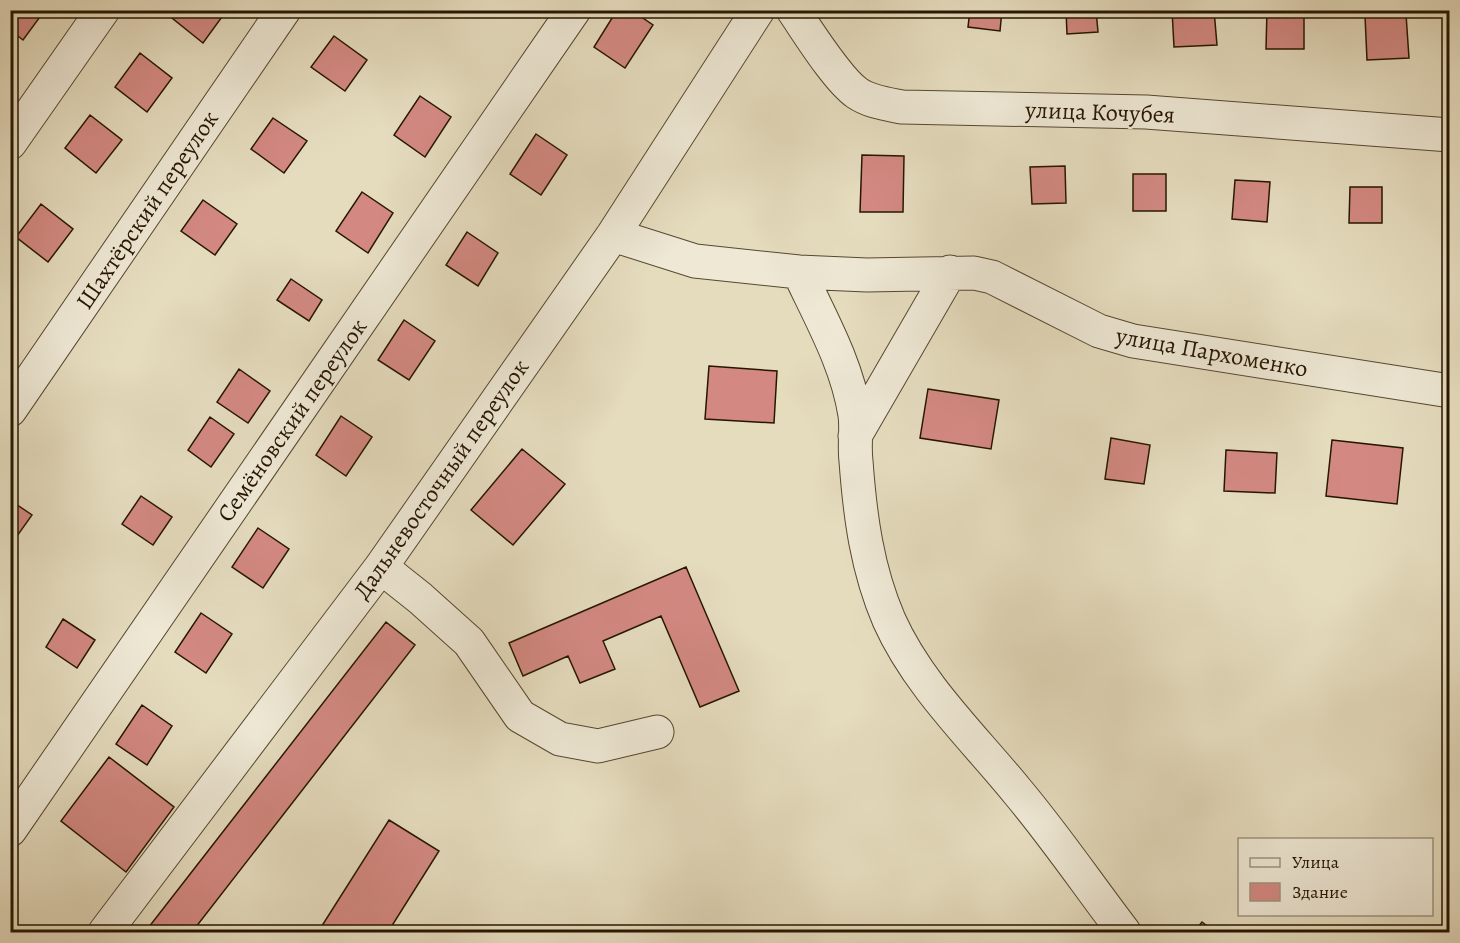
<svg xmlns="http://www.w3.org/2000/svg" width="1460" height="943" font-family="Alegreya,serif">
<rect width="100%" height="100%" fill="#e5dcbe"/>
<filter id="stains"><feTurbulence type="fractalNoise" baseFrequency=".00333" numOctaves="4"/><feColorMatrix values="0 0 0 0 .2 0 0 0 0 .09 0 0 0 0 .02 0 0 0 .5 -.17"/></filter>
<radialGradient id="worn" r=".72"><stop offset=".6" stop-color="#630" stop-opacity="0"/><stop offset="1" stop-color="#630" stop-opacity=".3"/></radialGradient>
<path fill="#d38982" stroke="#261600" stroke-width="1.5" d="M10 10H45L23 40 10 30Z
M177 10H227L203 43 172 18Z
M617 10H631L653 25 625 68 594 47Z
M970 10H1002L1000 31 968 27Z
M1066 10H1096L1098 32 1067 34Z
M1172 10H1214L1217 45 1174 47Z
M1267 10H1304V49H1266Z
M1406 14 1409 58 1367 60 1365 16Z
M334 36 367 60 345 91 311 67Z
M140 53 172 78 147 112 115 87Z
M420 96 451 117 425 157 394 135Z
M90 115 122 140 96 173 65 148Z
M273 118 307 141 284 173 251 149Z
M536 134 567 155 541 195 510 174Z
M862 155 904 156 903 212H860Z
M1065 166 1066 203 1032 204 1030 167Z
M1133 174H1166V211H1133Z
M1235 180 1270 182 1267 222 1232 219Z
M1350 187H1382V223H1349Z
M362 192 393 213 368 253 336 231Z
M203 200 237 224 215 255 181 231Z
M41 204 73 229 48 262 16 237Z
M467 232 498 253 478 286 446 265Z
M291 279 322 300 309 321 277 300Z
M404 320 435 341 409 380 378 360Z
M709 366 777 371 774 423 705 419Z
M239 369 270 391 248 423 217 402Z
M928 389 999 400 991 449 920 438Z
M341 416 372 437 346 476 316 455Z
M210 417 234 434 211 467 188 450Z
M1111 438 1150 445 1144 484 1105 479Z
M1332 440 1403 448 1397 504 1326 496Z
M522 449 565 484 513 545 471 510Z
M1226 450 1277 453 1275 493 1224 491Z
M141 496 172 517 153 545 122 524Z
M10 500 32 515 10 546Z
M258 528 289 549 263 588 232 567Z
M686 567 739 691 700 707 661 616 603 641 615 669 580 683 568 656 523 676 509 643Z
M201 613 232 634 206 673 175 652Z
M63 619 95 640 77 668 46 647Z
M386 622 415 645 192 932H145Z
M142 705 172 726 147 765 116 744Z
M109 757 174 807 126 872 61 821Z
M389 820 439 851 388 932H318Z
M1202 922 1215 932H1194Z"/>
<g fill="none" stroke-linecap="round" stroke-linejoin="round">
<g stroke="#564830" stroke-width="35">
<path id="minor" d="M793 10C808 32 837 79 857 93 870 102 887 104 902 107L1146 112 1450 135
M10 143 103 10
M613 235 695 261 799 272 867 275 974 273 992 277 1099 331 1133 341 1450 391
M799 272C821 319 847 364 855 415 857 430 854 446 856 461 860 516 867 569 889 620 918 685 973 737 1017 791 1055 836 1088 885 1124 932
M10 410 284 10
M855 436 950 272
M381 567 420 598 469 642 520 716 560 739 598 746 657 732
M10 830 574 10
M105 932 381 567 613 235 758 10"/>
</g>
<use href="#minor" stroke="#eee8d5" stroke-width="33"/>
</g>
<g text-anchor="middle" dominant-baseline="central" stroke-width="4.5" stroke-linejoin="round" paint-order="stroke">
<g font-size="24" fill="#261600" stroke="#eee8d5">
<text transform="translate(1100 112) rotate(2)">улица Кочубея</text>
<text transform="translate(147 210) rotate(-56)">Шахтёрский переулок</text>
<text transform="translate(1212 352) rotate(10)">улица Пархоменко</text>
<text transform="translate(292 420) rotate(-55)">Семёновский переулок</text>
<text transform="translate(441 479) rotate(-55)">Дальневосточный переулок</text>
</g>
</g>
<rect width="1460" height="943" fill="none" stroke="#e5dcbe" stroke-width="36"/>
<rect x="12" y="12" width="1436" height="919" fill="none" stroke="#261600" stroke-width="3"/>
<rect x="18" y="18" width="1424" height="907" fill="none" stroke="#261600" stroke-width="1.5"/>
<rect x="1238" y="838" width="195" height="78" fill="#eee8d5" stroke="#9e9480" stroke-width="1.5"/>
<rect x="1250" y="858" width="30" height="9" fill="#eee8d5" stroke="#9e9480" stroke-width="1.5"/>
<text x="1292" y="868" font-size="18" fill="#261600">Улица</text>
<rect x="1250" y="883" width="30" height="18" fill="#d38982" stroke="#9e9480" stroke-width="1.5"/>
<text x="1292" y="898" font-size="18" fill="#261600">Здание</text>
<rect width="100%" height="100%" filter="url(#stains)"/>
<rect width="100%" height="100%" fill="url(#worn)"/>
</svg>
